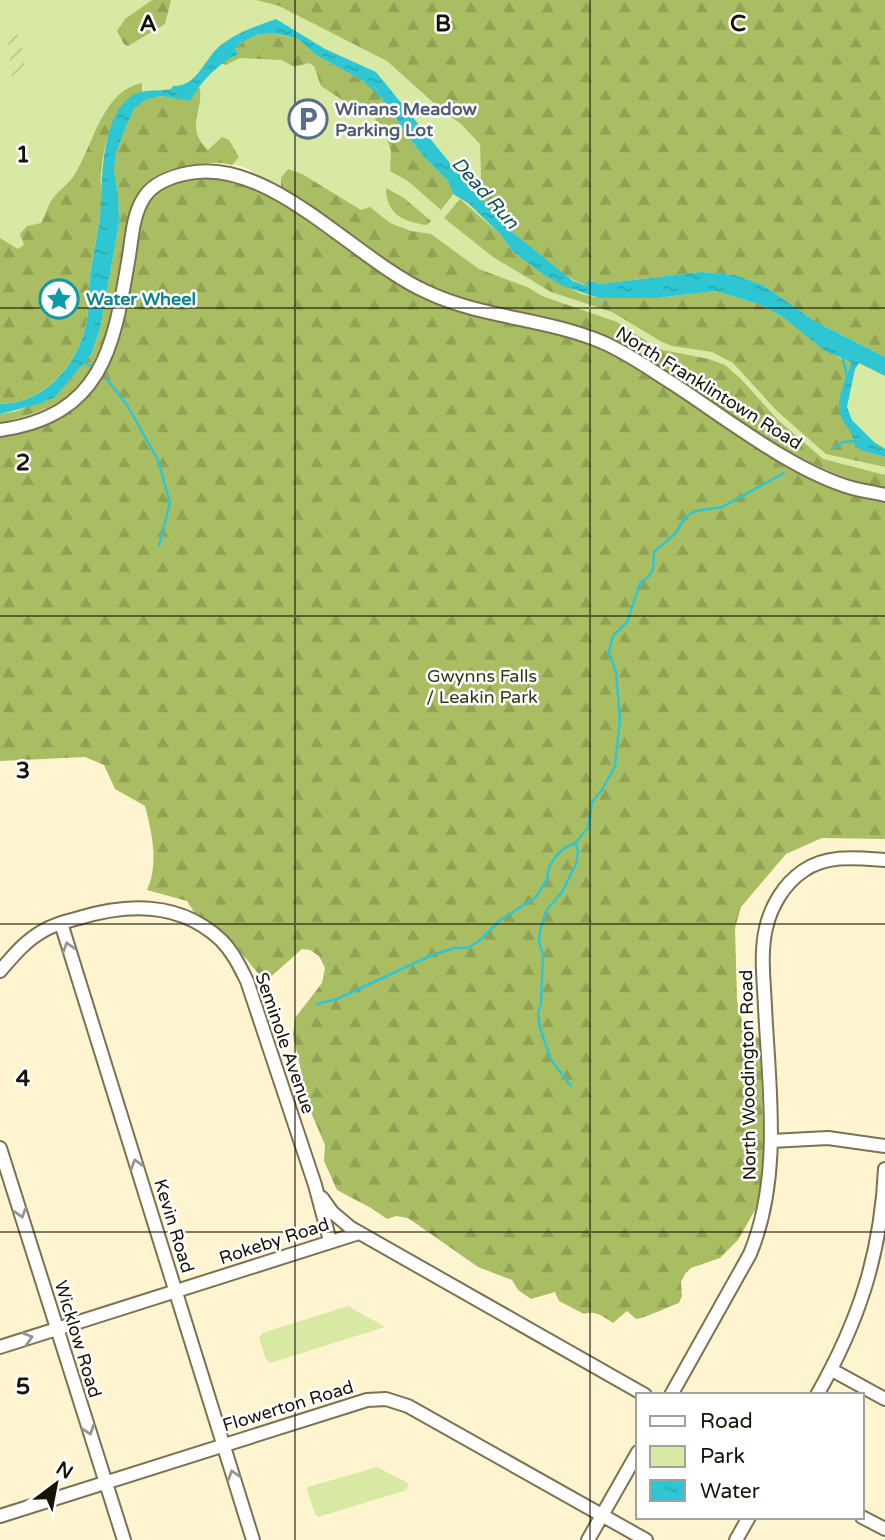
<svg xmlns="http://www.w3.org/2000/svg" width="885" height="1540" font-family="'Varela Round',sans-serif">
<defs>
<pattern id="forest-firs" width="22" height="20" patternUnits="userSpaceOnUse" patternTransform="scale(1.75)"><rect width="22" height="20" fill="#a9be62"/><path d="M5 1l3.5 6h-7zM16 11l3.5 6h-7z" fill="#91a254"/></pattern>
<pattern id="garden-furrows" width="10" height="10" patternUnits="userSpaceOnUse" patternTransform="scale(1.75)"><rect width="10" height="10" fill="#d8e9a4"/><path d="M-1 1l2-2M0 10L10 0M9 11l2-2" fill="none" stroke="#b9c78c"/></pattern>
<pattern id="water-ripples" width="26" height="14" patternUnits="userSpaceOnUse" patternTransform="scale(1.75)"><rect width="26" height="14" fill="#2ec6d2"/><path d="M2 4q2-2 4 0t4 0M15 11q2-2 4 0t4 0" fill="none" stroke="#28a9b3"/></pattern>
</defs>
<rect width="100%" height="100%" fill="#fef5d0"/>
<path fill="#d8e9a4" d="M0 0H885V487L845 478 787 451 676 376 604 336 560 320 455 296 401 271 280 187 244 167 224 163H200L165 170 141 190 129 217 117 297 48 408 21 418 0 422Z
M348 1306 385 1327 270 1363 266 1360 259 1338 262 1333Z
M377 1467 408 1483 407 1490 318 1517 315 1514 307 1490 308 1487Z"/>
<path fill="url(#forest-firs)" d="M152 0H171L165 24 128 46 124 44 117 31 125 19Z
M256 0H885V357L816 322 763 285 735 275 700 272 600 284 589 280 588 286C549 273 505 226 478 196L481 174 480 144 460 123 446 114 387 61 279 6Z
M271 33 298 39 316 55 376 88 406 134 424 157 448 181 453 194 441 210 408 181 390 171 391 151 386 136 377 126 375 117 365 111 356 109 321 86 314 66 309 63 294 67 282 60 240 58 226 65 221 63 237 54 235 49C244 37 257 35 271 33Z
M142 83V92C114 100 103 147 101 173 100 184 102 195 101 206 99 229 93 252 90 275 88 293 90 310 85 328 75 368 42 403 0 404V238L18 249 24 245 20 234 27 226 41 223C46 215 48 204 53 198 60 189 69 184 75 174 94 144 102 91 142 83Z
M199 86C206 107 183 127 208 150L222 137 229 140 239 157 232 165C216 161 200 163 184 166 166 170 151 175 139 192 128 208 127 229 124 248 118 291 114 340 88 376 68 404 32 416 0 422V414L14 412 54 397 91 355 100 329 119 223 118 194 114 170 116 153 127 124 134 109 145 100 160 96 190 101Z
M288 169 302 174 361 210 370 207 390 223 411 231 431 234 479 269 527 287 542 296 617 322 658 349 709 359 725 365 741 379 778 420 823 459 885 475V487C871 484 856 482 844 477 757 444 688 377 605 336 557 313 502 312 451 294 392 273 333 223 281 187V178Z
M187 177H231L284 202 418 293 598 344 638 365 789 463 885 499V839L822 838 786 854 741 907 735 928 737 1001 743 1025 760 1039 764 1158 759 1203 738 1240 720 1258 691 1268 685 1274 681 1282 682 1296 679 1303C668 1307 645 1318 636 1319L627 1311 613 1323C603 1317 596 1310 584 1314L559 1301 555 1292 531 1299 518 1290 512 1280 478 1267 408 1218 396 1216 387 1219 371 1208 337 1190 324 1161 325 1145 310 1110 293 1035 295 1018 322 983 325 968 319 956 310 950 302 949 265 982 226 934 194 912 187 901 147 890C159 864 152 833 145 806L115 789 104 765 85 757 0 761V434L86 395 103 374 116 346 125 313 139 228 149 199 163 186Z
M386 188 404 198 431 221 427 225C403 222 386 214 386 188Z
M460 199 501 235 513 252 544 275 581 294 599 298H657L716 291 761 305 784 318 839 358 851 362C836 412 835 409 866 452L885 457V467L826 454 777 411 733 363 712 352 672 346 662 342 612 312 551 292 493 257 444 218Z"/>
<path fill="url(#garden-furrows)" d="M12 32 20 35 16 42 21 45C24 57 30 75 12 78L8 39 9 33Z"/>
<path fill="url(#water-ripples)" d="M276 19 325 49 376 72 454 168 507 228 573 281 587 286 588 280 600 284 700 272 735 275 763 285 816 322 885 357V376L859 363 855 369 847 407 852 420 874 442 885 449V457L866 452 855 447C854 433 847 428 841 417 834 401 847 378 851 362L825 351 784 318 761 305 716 291 657 298H599L563 286 544 275 513 252 501 235 468 203 453 194 448 181 424 157 406 134 376 88 316 55 298 39 287 36 271 33 257 35 240 43 235 49 238 54C217 65 202 80 190 101L160 96 145 100 134 109 127 124 116 153 114 170 118 194 119 223 100 329 91 355 55 397 39 404 0 414V404C43 403 74 369 85 329 90 311 88 294 90 276 93 252 100 227 101 202 102 173 103 117 130 97 142 88 157 92 171 89L173 86C198 87 204 58 221 45 238 32 256 26 276 19Z"/>
<g fill="none" stroke-linecap="round" stroke-linejoin="round">
<path stroke="#2ec6d2" stroke-width="2.5" d="M364 80 387 102
M843 358 847 376
M82 361 91 366
M106 378 127 405 158 460 170 503 159 545
M833 448 843 442 856 441
M317 1004 337 999 432 955 454 948H467L478 942 499 921 536 897 547 879 549 867 557 855 564 848 575 843 588 828 592 802 602 790 615 766 620 719 616 673 609 651 613 636 627 622 640 583C654 575 654 567 654 552L676 533 686 516 696 511 722 507 784 473
M571 1086 551 1060 540 1028 538 1014 541 1003 543 954 539 942 540 931 546 911 562 892 576 864 578 852 576 844"/>
<g stroke="#7b7252" stroke-width="16">
<path id="minor" d="M0 430C105 415 114 344 129 256 132 237 133 213 145 196 155 182 173 176 189 173 270 157 355 260 427 292 482 318 545 318 602 342 628 353 651 370 675 385 727 419 793 471 852 488 862 491 874 492 885 495
M61 923 253 1540
M0 971C13 956 25 941 43 931 54 924 67 921 79 918 128 903 181 902 221 940 233 952 240 967 247 981L315 1185 330 1241
M771 1141 828 1138 885 1146
M0 1148 124 1540
M322 1198 332 1212 351 1228 645 1395
M0 1347 359 1233
M832 1370 885 1399
M671 1395 750 1254C782 1177 769 1089 765 1007 764 982 760 953 766 928 771 906 784 884 803 871 827 854 857 858 885 860
M817 1395C859 1321 881 1254 885 1169
M0 1516 367 1400 386 1399 408 1406 646 1540
M862 1517 885 1529
M588 1540 638 1452
M736 1540 749 1517"/>
</g>
<use href="#minor" stroke="#fff" stroke-width="12"/>
</g>
<defs><path id="oneway-chevron" d="M-2-3.5L2.5 0L-2 3.5" fill="none" stroke-width="1.6" stroke-linecap="round" stroke-linejoin="round" transform="scale(1.75)"/></defs>
<g stroke="#97958f">
<use href="#oneway-chevron" transform="translate(68 947) rotate(-107)"/>
<use href="#oneway-chevron" transform="translate(136 1164) rotate(-107)"/>
<use href="#oneway-chevron" transform="translate(21 1213) rotate(73)"/>
<use href="#oneway-chevron" transform="translate(28 1338) rotate(-17)"/>
<use href="#oneway-chevron" transform="translate(89 1430) rotate(72)"/>
<use href="#oneway-chevron" transform="translate(233 1475) rotate(-107)"/>
</g>
<path fill="none" stroke="#171407" stroke-width="2" stroke-opacity="0.55" d="M295 0V1540M590 0V1540M0 308H885M0 616H885M0 924H885M0 1232H885"/>
<defs>
<g id="parking-ring" transform="scale(2.0125)"><circle r="9.5" fill="#fff" stroke="#5c6f8a" stroke-width="1.5"/><path d="M-3.5-5.5H1a3.5 3.5 0 0 1 0 7H-1V5.5H-3.5ZM-1-3.4V-.6H.8a1.4 1.4 0 0 0 0-2.8Z" fill="#5c6f8a"/></g>
<g id="sight-ring" transform="scale(2.0125)"><circle r="9.5" fill="#fff" stroke="#0f9aa8" stroke-width="1.5"/><path d="M0-6L1.8-2.2L6-1.7L2.9 1.2L3.7 5.4L0 3.3L-3.7 5.4L-2.9 1.2L-6-1.7L-1.8-2.2Z" fill="#0f9aa8"/></g>
</defs>
<g fill-rule="evenodd">
<use href="#parking-ring" x="308" y="119"/>
<use href="#sight-ring" x="59" y="299"/>
</g>
<g text-anchor="middle" dominant-baseline="central" stroke-width="5" stroke-linejoin="round" paint-order="stroke">
<g font-size="18" font-weight="bold" fill="#4e5e75" stroke="#fff" text-anchor="start">
<text x="335" y="109">Winans Meadow<tspan x="335" dy="21">Parking Lot</tspan></text>
</g>
<g font-size="18" font-weight="bold" fill="#0d838f" stroke="#fff" text-anchor="start">
<text x="86" y="299">Water Wheel</text>
</g>
<g font-size="18" fill="#171407" stroke="#fff">
<text transform="translate(709 388) rotate(32)">North Franklintown Road</text>
<text transform="translate(285 1043) rotate(71)">Seminole Avenue</text>
<text transform="translate(748 1075) rotate(-91)">North Woodington Road</text>
<text transform="translate(174 1226) rotate(73)">Kevin Road</text>
<text transform="translate(274 1241) rotate(-18)">Rokeby Road</text>
<text transform="translate(78 1339) rotate(73)">Wicklow Road</text>
<text transform="translate(288 1406) rotate(-17)">Flowerton Road</text>
</g>
<g font-size="18" fill="#323a13" stroke="#fff">
<text x="482" y="676">Gwynns Falls<tspan x="482" dy="21">/ Leakin Park</tspan></text>
</g>
<g font-size="19" font-style="italic" fill="#114f54" stroke="#fff">
<text transform="translate(485 193) rotate(48)">Dead Run</text>
</g>
</g>
<g font-size="23" text-anchor="middle" font-weight="bold" fill="#171407" stroke="#fff" stroke-width="5" stroke-linejoin="round" paint-order="stroke">
<text x="148" y="31">A</text>
<text x="443" y="31">B</text>
<text x="738" y="31">C</text>
<text x="23" y="162">1</text>
<text x="23" y="470">2</text>
<text x="23" y="778">3</text>
<text x="23" y="1086">4</text>
<text x="23" y="1394">5</text>
</g>
<rect x="636" y="1393" width="228" height="126" fill="#ffffff" stroke="#a2a19c" stroke-width="2"/>
<rect x="650" y="1416" width="35" height="10" fill="#ffffff" stroke="#a2a19c" stroke-width="2"/>
<text x="700" y="1428" font-size="21" fill="#171407">Road</text>
<rect x="650" y="1446" width="35" height="21" fill="#d8e9a4" stroke="#a2a19c" stroke-width="2"/>
<text x="700" y="1463" font-size="21" fill="#171407">Park</text>
<rect x="650" y="1480" width="35" height="21" fill="url(#water-ripples)" stroke="#a2a19c" stroke-width="2"/>
<text x="700" y="1498" font-size="21" fill="#171407">Water</text>
<g transform="translate(56 1484) rotate(32)" stroke="#ffffff" stroke-width="5" paint-order="stroke">
<path d="M0-5L12 26L0 18L-12 26Z" fill="#171407"/>
<text y="-10" font-size="19" font-weight="bold" text-anchor="middle" fill="#171407">N</text>
</g>
</svg>
